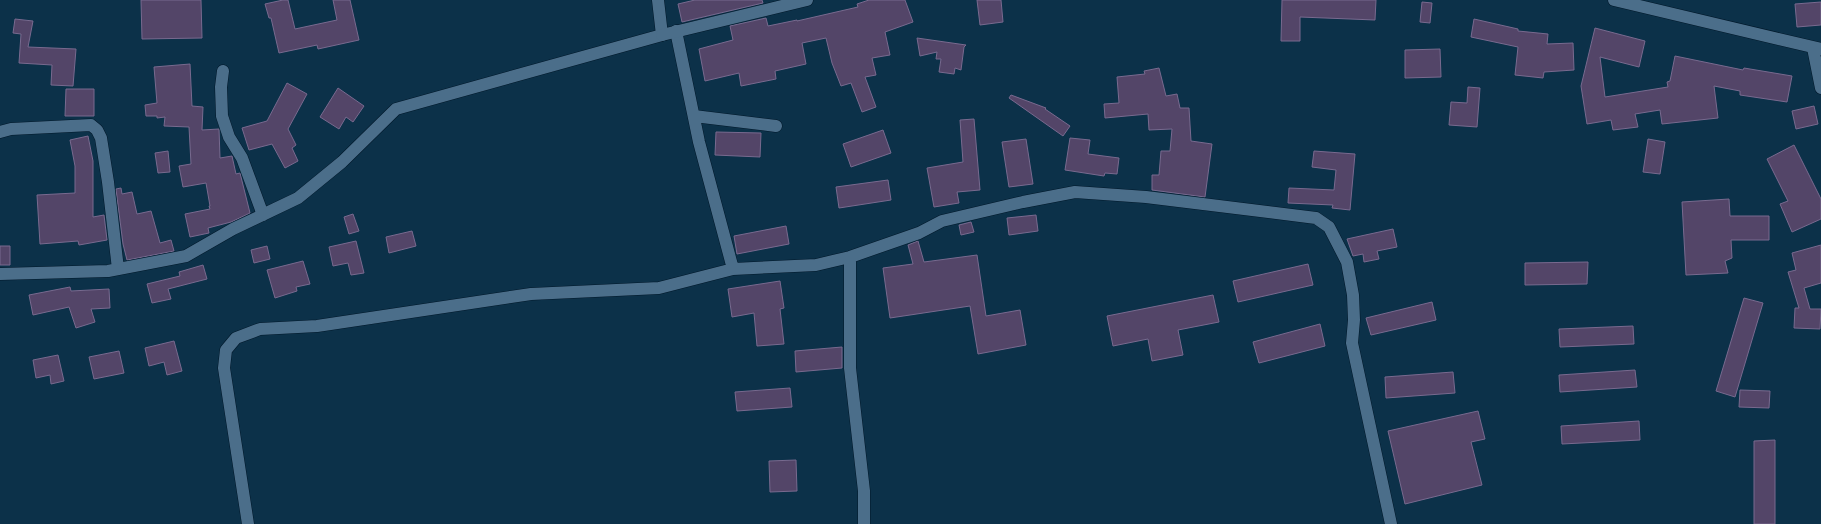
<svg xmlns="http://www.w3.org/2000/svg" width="1821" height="524" font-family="'Noto Serif',serif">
<rect width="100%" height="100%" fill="#0c3149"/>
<path fill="#534568" stroke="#786a8f" d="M141 0H201L202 38 142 39Z
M283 0H288L295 29 337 20 333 0H350L359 40 318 49 317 45 279 53 271 18H269L265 4Z
M695 0H762L763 3 682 22 678 4Z
M869 0H905L913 22 885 32 890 55 872 58 876 75 865 77 876 107 862 112 851 83 841 86 832 63 826 38 802 43 806 64 775 71 776 79 741 86 739 73 705 81 699 49 733 40 730 26 766 18 768 26 797 20V21L858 7 857 4Z
M977 0H1001L1003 22 980 25Z
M1282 0H1376L1375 20 1300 17V41H1281Z
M1422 2 1432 3 1430 23 1420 22Z
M1821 2V25L1797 27 1795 4Z
M15 19 33 21 28 47 76 49 73 86 51 85 52 65 19 63 21 34 13 33Z
M1474 19 1518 29V31L1548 34 1547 44 1573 43 1574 70 1544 72 1543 78 1515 75 1518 47 1471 37Z
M1595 28 1645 41 1639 67 1600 57 1605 97 1668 87 1667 82 1670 81 1675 56 1743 70 1744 68 1792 76 1787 102 1740 95V91L1714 86 1718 118 1662 124 1660 110 1635 114 1638 127 1613 130 1611 120 1587 124 1581 86Z
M917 38 966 45 964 47 961 70 955 68 954 74 939 72 941 59H936L937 52 920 56Z
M1440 49 1441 77 1405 78V50Z
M190 64 192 106 203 107 202 130 219 129 220 158 232 156 236 174 240 173 250 213 231 222 208 228 209 233 190 237 185 214 210 209 209 206H210L206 183 183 187 179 166 191 164 189 127 164 126 165 117 157 118V116H146L145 105 157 103 154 67Z
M1159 68 1166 96 1177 94 1180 108H1189L1191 141 1212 144 1205 197 1152 190V175H1159L1161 151H1170L1172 129 1149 130 1148 114 1105 118 1104 104 1119 103 1117 77 1145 74 1144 71Z
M287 83 307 94 288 129 296 145 292 148 298 161 285 168 272 144 249 150 242 128 267 121Z
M1468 87 1480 88 1477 127 1449 125 1451 102 1467 103Z
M338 88 364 106 353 122 346 117 339 129 320 117Z
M66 89H94V116H65Z
M1011 95 1046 108 1045 109 1070 126 1063 136 1009 98Z
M1814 106 1818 124 1796 129 1792 111Z
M974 119 980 190 957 192 959 203 934 207 927 168 963 162 960 120Z
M883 130 891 153 851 167 843 144Z
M716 132 761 133 760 157 715 155Z
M88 136 93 161V217L104 215 107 240 79 245 78 241 40 244 37 195 75 193V166L70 140Z
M1070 138 1090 140 1088 154 1119 158 1117 174 1105 173 1104 176 1065 170Z
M1026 139 1033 184 1009 187 1002 142Z
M1648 139 1665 142 1660 174 1643 172Z
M1794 145 1821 199V219L1792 232 1780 204 1788 201 1767 159Z
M168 151 170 172 158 173 155 153Z
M1314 151 1355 154 1350 210 1332 208 1333 205 1288 203 1289 188 1334 190 1336 170 1312 167Z
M888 180 891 200 839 208 836 187Z
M121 188 122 194 132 192 137 214 151 211 160 243 171 240 174 251 127 260 123 244 116 189Z
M1729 199 1730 216H1769V240H1731L1732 258 1725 261 1728 273 1686 275 1682 202Z
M353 214 359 231 349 234 344 217Z
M1036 215 1038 231 1009 235 1007 218Z
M971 222 974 232 961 235 959 225Z
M786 226 789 244 737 254 734 236Z
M1393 229 1397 247 1377 251 1379 259 1364 262 1363 254 1353 256 1347 239Z
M412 231 416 246 389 253 386 237Z
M356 241 364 273 351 275 348 263 333 266 329 247Z
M918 241 924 262 977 255 986 316 1020 310 1026 345 978 354 970 306 890 318 883 268 913 264 908 245Z
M1821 245V283L1804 288 1810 309H1821L1820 329 1794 328 1795 308H1799L1788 272 1796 270 1792 253Z
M0 246H10V265H0Z
M267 246 270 259 254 263 251 250Z
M303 261 310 284 296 287 297 291 275 298 267 270Z
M1588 262 1587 284 1525 285V263Z
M1308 264 1313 285 1238 302 1233 281Z
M203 265 207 279 168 289 171 299 152 303 147 284 180 276 179 272Z
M780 281 784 308 780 309 784 344 757 346 754 313 732 317 728 289Z
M70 287 71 291 109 289 110 308 91 309 95 322 76 328 69 307 33 315 29 295Z
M1213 295 1219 322 1178 330 1183 355 1152 361 1148 339 1113 346 1107 316Z
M1744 298 1763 303 1735 397 1716 391Z
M1432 302 1436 320 1371 335 1366 318Z
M1320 324 1325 346 1259 363 1253 342Z
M1633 326 1634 344 1560 347 1559 329Z
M174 341 182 371 167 375 164 362 149 366 145 348Z
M842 347V368L796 372 795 351Z
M119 351 124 373 94 379 89 357Z
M58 355 64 381 51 384 50 375 36 378 33 360Z
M1635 370 1637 387 1560 392 1559 375Z
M1453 372 1455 393 1386 398 1385 377Z
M790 388 792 407 737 411 735 392Z
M1740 390 1770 391 1769 408 1739 407Z
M1478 411 1485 439 1471 442 1482 485 1405 504 1388 431Z
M1639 421 1640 440 1562 444 1561 426Z
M1775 440V524H1754V441Z
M796 460 797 491 770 492 769 461Z"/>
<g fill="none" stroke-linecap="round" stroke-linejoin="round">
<g stroke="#00182a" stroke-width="13">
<path id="minor" d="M1614 0 1821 49
M676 31 699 142 733 269
M1813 48 1821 88
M223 71 221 87 222 116 229 137 242 158 263 215
M694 116 776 126
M0 132 11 129 91 125 97 130 101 138 108 182 118 269
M850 257V368L864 491V524
M0 274 108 271 186 256 233 229 298 198 342 162 396 109 662 35 658 0
M248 524 224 368 226 350 236 338 260 329 317 326 531 294 659 288 733 269 816 265 850 257 919 233 942 221 1023 202 1075 192 1146 197 1316 218 1329 227 1347 262 1353 295 1354 320 1352 343 1391 524"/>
</g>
<g stroke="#00182a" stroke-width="13">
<path id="tertiary" d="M662 35 807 0"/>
</g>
<use href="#minor" stroke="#4b6e8a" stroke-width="12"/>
<use href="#tertiary" stroke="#4b6e8a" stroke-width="12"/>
</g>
</svg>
